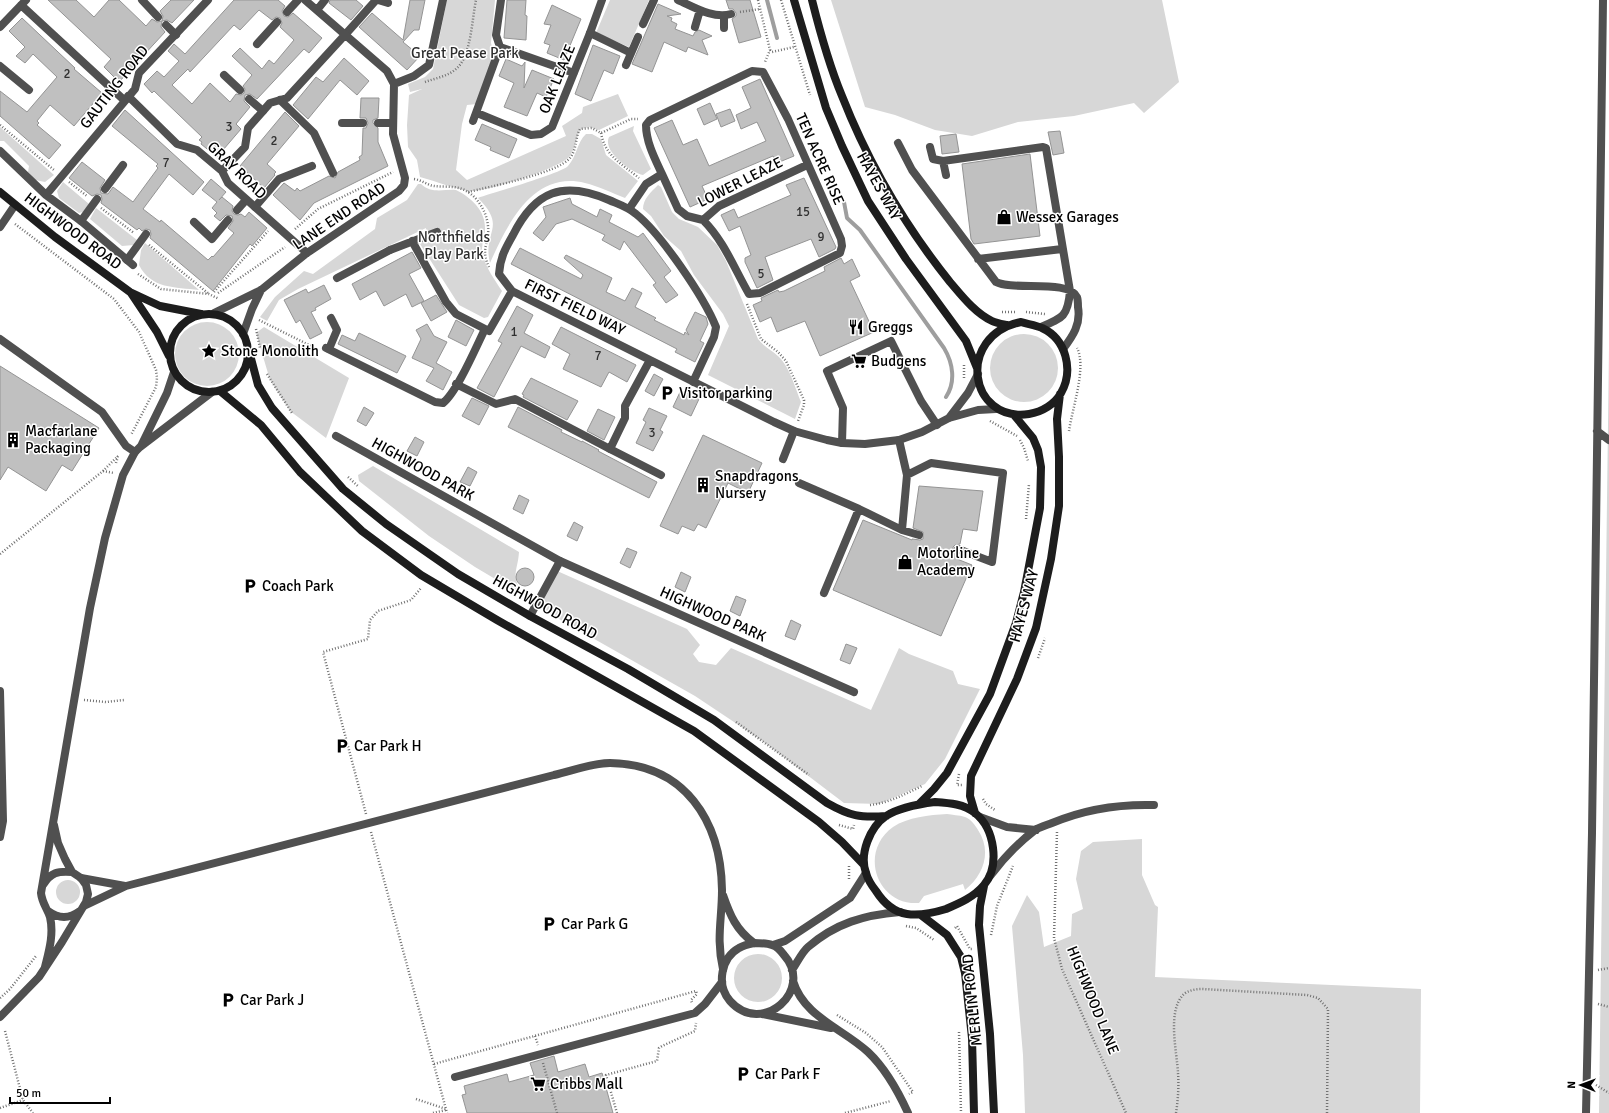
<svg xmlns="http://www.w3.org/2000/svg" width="1609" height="1113" font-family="Signika,sans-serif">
<rect width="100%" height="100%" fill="#fff"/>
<path fill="#d7d7d7" d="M447 0H495L491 43 494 54 477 104 467 105 462 124 456 170 467 180 566 136 562 126 582 113 583 107 618 94 628 116 599 130 589 127 581 129C576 137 575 150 569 157 558 169 483 193 468 191 452 188 436 181 420 177L417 160 408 147 407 125 409 95 422 89 410 92 408 84 425 77 433 69Z
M610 0H649L629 47 596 33Z
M831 0H1162L1179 82 1144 113 1134 103 1074 116 1018 122 972 136 935 130 895 115 865 107Z
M634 126 633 131 651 169 643 175C631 172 602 151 609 137Z
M0 127 54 175 45 182 35 180 28 172 29 166 4 141H0Z
M586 134H592L601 139 606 155 638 181 625 198C612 193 598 186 585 183 533 170 507 225 490 263 482 231 508 228 478 198 492 193 562 173 568 166 577 156 577 142 586 134Z
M63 182 89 204 83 212 79 213 59 198 57 191Z
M418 184H421C431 194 444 189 456 190 472 198 486 211 485 230 485 236 482 243 482 249 483 264 494 279 502 291L488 317 484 318 459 305 420 244 425 239 426 228 298 289 279 300 267 321 260 317 275 297 304 271 313 274 375 229 377 218 407 200Z
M658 185 661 187 672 212 679 219 698 227 717 245 726 261 758 339C765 348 774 351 781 359 791 371 795 388 801 402L795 419 708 375 729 326 723 314 694 275 681 251 664 236 651 216 643 209C643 199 651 192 658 185Z
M96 208 137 240 134 245 122 246 90 219Z
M145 243 199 290C175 287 151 289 139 265L141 250Z
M175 354a32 32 0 1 1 64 0a32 32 0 1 1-64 0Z
M264 327 349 378 326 438 290 411 270 380 256 333Z
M990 368a34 34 0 1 1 68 0a34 34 0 1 1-68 0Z
M1609 347V1113H1599Z
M373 466 519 552C518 569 512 572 519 589L517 592 475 567 429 536 359 481 358 475Z
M555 570 687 629 700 645 693 654 699 662 716 665 731 648 871 710 899 648 909 654 953 671 958 684 980 689 945 759 925 784 879 804 844 803 761 740 695 696 536 606Z
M947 814C952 815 959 815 965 817 971 819 975 825 978 830 992 851 984 875 965 890L963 884 924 896 919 903C877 906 858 852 893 827 908 817 929 815 947 814Z
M1142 839V875L1155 905 1158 907 1155 977 1421 989 1420 1113H1025L1023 1055 1012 926 1027 895 1039 912 1044 947 1071 936 1072 914 1083 909 1076 879 1081 851 1093 842Z
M56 892a12 12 0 1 1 24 0a12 12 0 1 1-24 0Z
M734 978a24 24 0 1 1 48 0a24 24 0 1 1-48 0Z"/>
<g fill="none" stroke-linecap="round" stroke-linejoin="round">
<path stroke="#9e9e9e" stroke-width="4" d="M767 0 777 38
M844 202 847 218 860 230 944 348C953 363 956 382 946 397"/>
</g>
<path fill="#c0c0c0" stroke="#949494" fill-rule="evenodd" d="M48 0H76L94 17 109 0H119L146 26 152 19 157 22 162 21 163 16 160 11 171 0H194L172 23 167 20 162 21 161 27 165 32 119 82 104 67 111 59Z
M234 0H278L285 6 282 11 284 16 288 17 293 13 322 38 309 53 304 49 257 99 250 94 245 95 244 101 250 107 236 124 241 129 217 157 201 144 202 142 199 140 202 137 154 91 152 93 144 84 157 71 164 77 179 61 168 51 174 44 185 54ZM259 10 272 20 276 17 280 18 282 23 280 27 294 40 274 64 269 60 262 69 240 48 232 56 252 75 243 86 245 89 244 93 241 95 236 94 230 102 210 83 192 104 172 85 188 69 190 72 234 25 240 30Z
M330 0H356L363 6 351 20 329 3Z
M410 0H425L419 30H414L403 42 420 56 407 70 359 27 372 13 403 40Z
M507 0H526L525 15 527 16 526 40 504 38Z
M726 0H750L761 37 739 43 732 19 736 16V13L733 9H729Z
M658 4 681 14 667 16 672 18 671 21 677 24 675 29 693 36 695 32 699 30 712 36 702 40 708 55 688 47 686 52 664 42 652 72 632 64Z
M552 5 581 19 564 60 547 53 550 45 544 43 551 25 544 24Z
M22 18 75 68 74 69 102 93 74 126 50 105 37 121 39 123 37 125 61 145 49 159 0 116V91L27 112 57 77 33 54 25 63 16 56 25 47 9 31Z
M593 45 620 56 613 74 604 70 591 101 575 94Z
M344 58 369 81 357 95 340 80 308 119 293 105 316 77 323 82Z
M506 59 522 66 525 62 524 88 532 70 554 79 546 97 537 93 527 116 504 107 514 83 499 76Z
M760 79 794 156 777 163 773 156 702 186 708 199 690 207 654 128 672 120 683 145 697 139 709 166 766 141 757 122 741 129 736 115 751 108 742 87Z
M361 98H379L378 118 373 120V123L378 128V142L388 166 314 203 300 220 273 195 284 183 295 191 297 188 300 191 329 176 335 178 338 172 360 160 359 157 362 155 363 128H366L368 123 366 118H360Z
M710 103 717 119 704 125 697 109Z
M730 109 735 121 721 127 716 114Z
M125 110 204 182 193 195 169 174 143 209 160 222 161 220 208 260 212 256 213 257 234 233 228 228 233 221 232 216 226 215 220 221 214 216 217 213 212 208 217 202 202 190 211 179 226 192 219 200 222 197 233 206 232 211 234 214 238 215 241 214 245 217 249 212 267 228 252 246 250 244 213 291 150 238 151 234 150 230 146 229 142 231 139 228 137 230 101 203 102 199 101 195 97 194 92 196 69 178 82 162 105 180 100 188 101 193 108 194 113 187 133 202 158 168 156 166 158 164 112 126Z
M285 112 299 126 267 164 276 172 274 174 275 175 264 188 240 166Z
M482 124 517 139 509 158 490 150 491 147 475 140Z
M1060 131 1064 153 1053 155 1048 132Z
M956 134 959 152 942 154 940 136Z
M1030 154 1040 236 974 244 971 239 962 164Z
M804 178 836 247 835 249 819 257 811 239 765 257 773 280 757 288 745 262V258L751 255 740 226 729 231 721 215 734 209 738 218 791 195 786 185Z
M570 198 572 204 597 217 600 209 612 215 609 222 638 237 643 233 671 271 664 277 678 295 666 303 653 285 656 283 624 241 620 250 602 240 605 235 572 219 556 224 543 241 533 233 546 217 543 207Z
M520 248 581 279 583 275 564 258 566 255 612 278 606 292 625 301 632 288 642 293 635 307 656 318 654 320 684 335 685 332 689 335 686 330 695 312 706 317 708 324 700 341 704 343 695 362 675 352 677 349 511 264Z
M412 252 421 268 409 274 424 301 412 307 406 294 384 306 376 291 360 300 352 284Z
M841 258 844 264 852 259 860 276 850 281 874 332 820 356 805 321 777 332 771 317 760 322 753 305 762 301 761 298 778 290 779 292 784 291 825 271 824 267Z
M324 285 331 299 315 308 316 310 311 312 322 333 310 339 300 320 296 323 284 300 306 289 308 293Z
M436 295 447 312 431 321 421 303Z
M517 306 533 315 524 333 550 347 545 358 521 346 494 397 477 388 502 343 498 341Z
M456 320 474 330 466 346 448 337Z
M427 324 434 336 447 342 436 363 452 372 443 390 426 381 434 368 412 358 421 339 416 330Z
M561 327 636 365 627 382 609 372 601 387 563 369 570 354 552 344Z
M359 333 406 356 397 373 338 344 342 335 355 341Z
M0 366 99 428 72 471 62 465 46 491 8 467 0 480Z
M654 374 663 379 654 396 645 391Z
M531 378 578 401 567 420 523 397 524 395 522 394Z
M681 390 699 399 691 416 673 407Z
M472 398 489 406 479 425 462 416Z
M364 407 374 413 366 426 357 421Z
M518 407 562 430 561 432 582 442V441L599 450 598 451 657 482 649 498 508 427Z
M649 408 667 416 660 430 663 432 653 451 636 443 646 422 643 420Z
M598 409 615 417 604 440 587 431Z
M703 435 762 463 748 493 728 483 706 528 698 524 694 531 682 526 678 534 660 526Z
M415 437 424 442 417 456 407 451Z
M468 467 477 472 470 486 460 482Z
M919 486 983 491 977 531 963 529 960 544 955 545 953 547 954 552 958 555 957 559 972 565 941 636 833 590 863 520 912 540V539L920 540 923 539V532L913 528Z
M519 495 529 500 523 514 513 509Z
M574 522 583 527 577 541 567 536Z
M627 548 637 552 630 568 620 563Z
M516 577a9 9 0 1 1 18 0a9 9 0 1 1-18 0Z
M681 572 691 577 685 592 675 587Z
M736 596 746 600 740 616 730 611Z
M791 620 801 625 795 640 785 636Z
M846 644 857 648 850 664 840 660Z
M554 1056 558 1072 585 1064 589 1077 602 1073 613 1113H467L462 1095 466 1094 464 1086 507 1074 509 1082 534 1075 530 1063Z"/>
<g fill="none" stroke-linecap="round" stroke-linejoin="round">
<path stroke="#727272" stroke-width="2.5" stroke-dasharray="1 2" stroke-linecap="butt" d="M758 0 770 50 765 62
M781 0 810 95
M740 12 760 9
M770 50 772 52 794 47
M425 82C436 78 449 76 457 68 471 56 472 19 476 0
M0 125 54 170
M601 133C605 156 622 164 639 178
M414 179C422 180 427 185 434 186 442 187 451 186 459 188 478 193 490 216 488 234 486 248 482 252 489 267
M69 182 87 196
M468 192C489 187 558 173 570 158 577 149 575 138 580 129L592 128 601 133 631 119H638
M101 208 134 233
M15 224 114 299 139 332 156 370 157 378 156 387 131 435
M295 229 318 209 393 172
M149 245 209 294
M475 259 484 252
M138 274 161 289 209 294 219 299
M214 292 268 231
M218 293 285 247
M747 304 761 339 778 352 786 361 804 400V405L798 421
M1002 312H1015
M1026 312 1045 314
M259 320 317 349
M256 329 260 348
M267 374 292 413
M964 378V365
M990 421 1017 436
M1069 431C1072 409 1087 367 1077 348
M1020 440 1024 448 1028 461
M116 463 118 456
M103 471 114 473
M348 477 359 487
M1026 519 1029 484
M0 554 103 471 118 456
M1038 658 1045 638
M84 700 106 702 124 700
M736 722 809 775
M959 774 957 785H962
M983 799 986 804 995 810
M870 805C889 803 905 794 922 786
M366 814 323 652 368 639 370 620 378 611 411 600 421 588
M839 825 853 829 854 825
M371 832 447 1113
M1057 832 1054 938 1062 969 1126 1113
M849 879V864
M906 926 916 928 934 940
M955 928 957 926 970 949H972
M991 935 997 906 1013 866
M1598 970 1609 968
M0 998 10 989 36 956
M1598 1004 1609 1007
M837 1015 866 1033 882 1047 913 1092 909 1094
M5 1031 23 1100 33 1113
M959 1032 961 1113
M535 1036 538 1045
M543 1063 557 1113
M434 1064 696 991 697 994 691 1000 692 1003
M1596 1085 1609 1093
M416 1099 446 1109
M0 1108 23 1100
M433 1113 446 1110
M617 1113 606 1075 657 1061 659 1048 662 1046 695 1031 696 1023
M845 1113 891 1101
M1176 1113C1178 1100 1179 1086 1178 1073 1177 1052 1167 1012 1183 995 1188 990 1196 989 1203 989L1307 995 1318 998 1328 1009 1327 1113"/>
<path stroke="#505050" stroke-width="8" d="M142 0 158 17
M378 0 388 3
M287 12 298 0
M724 16V28
M643 24 654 0
M166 25 176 35
M590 33 631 53
M344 36 376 0
M257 44 277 22
M626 65 638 37
M0 66 29 90
M224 75 240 90
M249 99 263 111
M280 100 314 133 333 173
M342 123H363
M378 123H393
M898 143 912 170 996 282C1013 291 1069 279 1077 297 1078 300 1078 304 1078 307 1081 324 1073 336 1063 349
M930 147 933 159 943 161 946 175
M943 161 1043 147 1046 148 1070 291C1068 316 1063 318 1041 327
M105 189 123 165
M255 207 279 179 312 166
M237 210 246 200
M81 221 97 199
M194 222 212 239 228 220
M0 227 15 205
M978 259 1062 249
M127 260 146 234
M337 278 390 250
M0 339 102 412 126 446 135 452
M329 349 337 330 331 318
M1597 431 1609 440
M336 436 560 561 854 692
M899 440 907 475 902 530
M842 443 843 408 827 371 891 341 921 401 937 425
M610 449 661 475
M783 459 794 431
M907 475 931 463 1003 473 992 562 958 549
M799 483 859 509 902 530 919 535
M824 593 859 509
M0 691 3 821 0 837
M81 878 125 886
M723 895C730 915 736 930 754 943
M84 906 126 886 554 775C572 771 592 763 610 763 685 764 721 821 722 890 722 920 716 938 723 969
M455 1077 695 1013 705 1004 722 982
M1586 1113 1592 833 1603 0"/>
<path stroke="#505050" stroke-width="8" d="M678 0C694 7 713 19 731 14
M21 5 124 100
M317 10 325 0
M0 27 26 0
M695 27 700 10
M500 47 496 35 501 0
M394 84 414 76 429 65 443 0
M128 96 177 144 197 150 222 171 228 183 307 253
M477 113 531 135 541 134 552 127 590 33 602 0
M473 121 500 47 574 73
M0 151 46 195 81 221 133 265
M222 171 245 147 248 128 270 103 287 98 344 36
M662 174C655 159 646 142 646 125L650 120 752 71 763 72 788 119 841 239 842 246 840 253 760 293 749 294C734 268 724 241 703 220
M46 195 135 89 139 73 208 0
M629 209 646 184 662 174 678 209 687 216 703 220
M703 220 719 206 807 165
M412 241 446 302 456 314 489 331 512 291
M390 250 437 232
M214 313 261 290 307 253 399 191 404 185 405 178 393 134 394 84 387 71 305 0
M243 334 252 309 261 290
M326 348 435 402 443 403C457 392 476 347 485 329
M693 382 714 337 716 327C704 297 661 234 636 214 628 207 618 204 609 200 563 180 535 191 513 235 505 249 500 258 499 274L512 291 774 422 794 431 827 440 842 443 865 444 899 440 922 432 949 418 978 410 996 409
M456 384 496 404 515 399 610 449 625 418V406L650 360
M949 418 968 393 978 374
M142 444 167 393 174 372
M530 616 560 561
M980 817 1007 827 1036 830
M990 876C1003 859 1018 843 1035 830 1040 827 1047 825 1052 823 1085 809 1119 804 1154 805
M43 885C51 872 58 871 72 872
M48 911C59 919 69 919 80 911
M754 943C760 943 767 943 772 945 777 946 781 951 784 955 815 990 762 1037 730 1001 716 985 721 958 739 948 744 945 749 944 754 943Z
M773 945 785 941 850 898 866 873
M45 967C49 951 54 934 50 917 47 908 42 903 41 893L90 608 105 538 123 475 135 452 140 447 212 392
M792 970C797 963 802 952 808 947 836 923 864 915 900 912
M793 981C804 1017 842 1028 868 1052 886 1069 898 1091 908 1113
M762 1014 831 1028
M0 1017 39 977 62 942 86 902 88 894 86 885 81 878 72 872 65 859 58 843 54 825"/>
<path stroke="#1d1d1d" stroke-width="8" d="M794 0 826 108 842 146 868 201 906 259 966 341 977 368
M812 0C820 32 829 65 842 96 868 162 905 226 950 282 962 296 975 313 992 321 996 323 1002 324 1007 325
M0 192 55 237 130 292 160 306 201 314
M131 293 157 332 169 356
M170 353a39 39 0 1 1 78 0a39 39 0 1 1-78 0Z
M1021 322C1027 324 1036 325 1042 328 1066 339 1074 370 1061 393 1055 404 1042 412 1029 414 969 423 955 336 1021 322Z
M249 351 258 385 272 408 343 489 386 524 458 574 530 616 628 669 714 720 827 803C850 816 860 818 886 816
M220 391 261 425 300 472 362 531 421 575 497 620 694 731 819 822 842 842 864 865
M935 802C950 803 964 804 975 813 995 829 1000 866 984 885 974 897 960 903 946 909 933 913 920 916 907 914 894 912 883 902 876 891 872 886 868 880 866 873 859 854 870 827 886 816 900 807 919 804 935 802Z
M919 804 934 789 947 773 990 694 1016 623 1024 592 1040 508 1041 467 1038 450 1033 438 1014 415
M975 813 970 796 971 776 1017 679 1036 628 1051 559 1059 506V457L1057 419 1060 394
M984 886 980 906 979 925 990 1034 994 1113
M921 915 947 935 961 957 965 973 972 1038 974 1113"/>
</g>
<defs>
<g id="shop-bare" transform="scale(1.2)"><path d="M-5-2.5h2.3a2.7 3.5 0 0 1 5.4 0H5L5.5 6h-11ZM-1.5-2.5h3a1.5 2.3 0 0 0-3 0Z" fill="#000" stroke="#fff" stroke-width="2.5" paint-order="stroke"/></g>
<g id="restaurant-bare" transform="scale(1.2)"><path d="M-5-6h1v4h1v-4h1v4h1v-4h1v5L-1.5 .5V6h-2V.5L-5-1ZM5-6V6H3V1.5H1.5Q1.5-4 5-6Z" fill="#000" stroke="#fff" stroke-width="2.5" paint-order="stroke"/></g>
<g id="sight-bare" transform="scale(1.2)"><path d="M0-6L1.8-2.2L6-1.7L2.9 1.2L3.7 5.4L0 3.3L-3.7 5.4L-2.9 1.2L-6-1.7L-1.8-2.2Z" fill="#000" stroke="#fff" stroke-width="2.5" paint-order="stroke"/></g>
<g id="supermarket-bare" transform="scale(1.2)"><path d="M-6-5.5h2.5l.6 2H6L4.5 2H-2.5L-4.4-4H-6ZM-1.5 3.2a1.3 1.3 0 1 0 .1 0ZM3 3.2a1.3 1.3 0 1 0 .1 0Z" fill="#000" stroke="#fff" stroke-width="2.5" paint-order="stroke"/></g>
<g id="parking-bare" transform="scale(1.2)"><path d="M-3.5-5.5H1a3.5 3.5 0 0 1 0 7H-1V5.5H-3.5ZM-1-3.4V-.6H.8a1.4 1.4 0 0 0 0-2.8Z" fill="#000" stroke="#fff" stroke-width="2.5" paint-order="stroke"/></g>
<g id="building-bare" transform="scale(1.2)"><path d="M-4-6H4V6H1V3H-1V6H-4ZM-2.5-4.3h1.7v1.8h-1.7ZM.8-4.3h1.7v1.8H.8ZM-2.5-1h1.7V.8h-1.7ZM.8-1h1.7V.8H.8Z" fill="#000" stroke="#fff" stroke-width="2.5" paint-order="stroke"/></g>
</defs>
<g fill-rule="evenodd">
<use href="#shop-bare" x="1004" y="217"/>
<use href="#restaurant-bare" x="856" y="327"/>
<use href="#sight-bare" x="209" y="351"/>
<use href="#supermarket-bare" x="859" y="361"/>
<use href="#parking-bare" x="667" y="393"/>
<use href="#building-bare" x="13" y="440"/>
<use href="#building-bare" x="703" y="485"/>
<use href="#shop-bare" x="905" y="562"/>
<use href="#parking-bare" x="250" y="586"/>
<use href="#parking-bare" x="342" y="746"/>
<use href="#parking-bare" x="549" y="924"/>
<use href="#parking-bare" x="228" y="1000"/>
<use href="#parking-bare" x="743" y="1074"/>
<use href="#supermarket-bare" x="538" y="1084"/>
</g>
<g text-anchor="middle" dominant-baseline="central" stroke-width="3" stroke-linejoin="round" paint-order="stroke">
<g font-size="13" fill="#303030">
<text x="67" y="74">2</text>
<text x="229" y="127">3</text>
<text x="274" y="141">2</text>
<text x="166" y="163">7</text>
<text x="803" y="212">15</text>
<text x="821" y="237">9</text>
<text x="761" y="274">5</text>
<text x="514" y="332">1</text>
<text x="598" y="356">7</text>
<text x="652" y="433">3</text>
</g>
<g font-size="15" fill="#2e2e2e" stroke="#fff">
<text x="465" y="53">Great Pease Park</text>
<text x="454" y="237">Northfields<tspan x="454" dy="17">Play Park</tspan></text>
</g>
<g font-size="15" fill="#000" stroke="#fff">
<text transform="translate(557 79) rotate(-68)">OAK LEAZE</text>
<text transform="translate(114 87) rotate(-52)">GAUTING ROAD</text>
<text transform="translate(820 159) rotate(66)">TEN ACRE RISE</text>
<text transform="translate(237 170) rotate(44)">GRAY ROAD</text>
<text transform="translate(740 182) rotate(-27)">LOWER LEAZE</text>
<text transform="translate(879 186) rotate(61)">HAYES WAY</text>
<text transform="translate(339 216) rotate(-34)">LANE END ROAD</text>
<text transform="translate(73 231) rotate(37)">HIGHWOOD ROAD</text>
<text transform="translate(575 307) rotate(26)">FIRST FIELD WAY</text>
<text transform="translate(423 469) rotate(29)">HIGHWOOD PARK</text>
<text transform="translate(1024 606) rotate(-75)">HAYES WAY</text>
<text transform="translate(545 607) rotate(29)">HIGHWOOD ROAD</text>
<text transform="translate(713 614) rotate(24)">HIGHWOOD PARK</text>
<text transform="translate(972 1000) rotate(-96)">MERLIN ROAD</text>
<text transform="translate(1093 1000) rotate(68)">HIGHWOOD LANE</text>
</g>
<g font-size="15" fill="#000" stroke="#fff" text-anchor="start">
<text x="1016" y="217">Wessex Garages</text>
<text x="868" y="327">Greggs</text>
<text x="221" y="351">Stone Monolith</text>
<text x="871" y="361">Budgens</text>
<text x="679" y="393">Visitor parking</text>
<text x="25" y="431">Macfarlane<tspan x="25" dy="17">Packaging</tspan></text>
<text x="715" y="476">Snapdragons<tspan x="715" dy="17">Nursery</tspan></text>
<text x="917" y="553">Motorline<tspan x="917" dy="17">Academy</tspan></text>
<text x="262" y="586">Coach Park</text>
<text x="354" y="746">Car Park H</text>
<text x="561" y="924">Car Park G</text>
<text x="240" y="1000">Car Park J</text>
<text x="755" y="1074">Car Park F</text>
<text x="550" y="1084">Cribbs Mall</text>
</g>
</g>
<g transform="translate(1581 1085) rotate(271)" stroke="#ffffff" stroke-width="3" paint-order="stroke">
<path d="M0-3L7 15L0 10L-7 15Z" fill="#000000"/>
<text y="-6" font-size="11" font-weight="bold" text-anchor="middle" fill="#000000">N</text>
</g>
<path d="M10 1097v6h100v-6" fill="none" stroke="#000000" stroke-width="2"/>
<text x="16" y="1097" font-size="12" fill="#000000" stroke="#ffffff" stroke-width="3" paint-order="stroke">50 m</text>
</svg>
